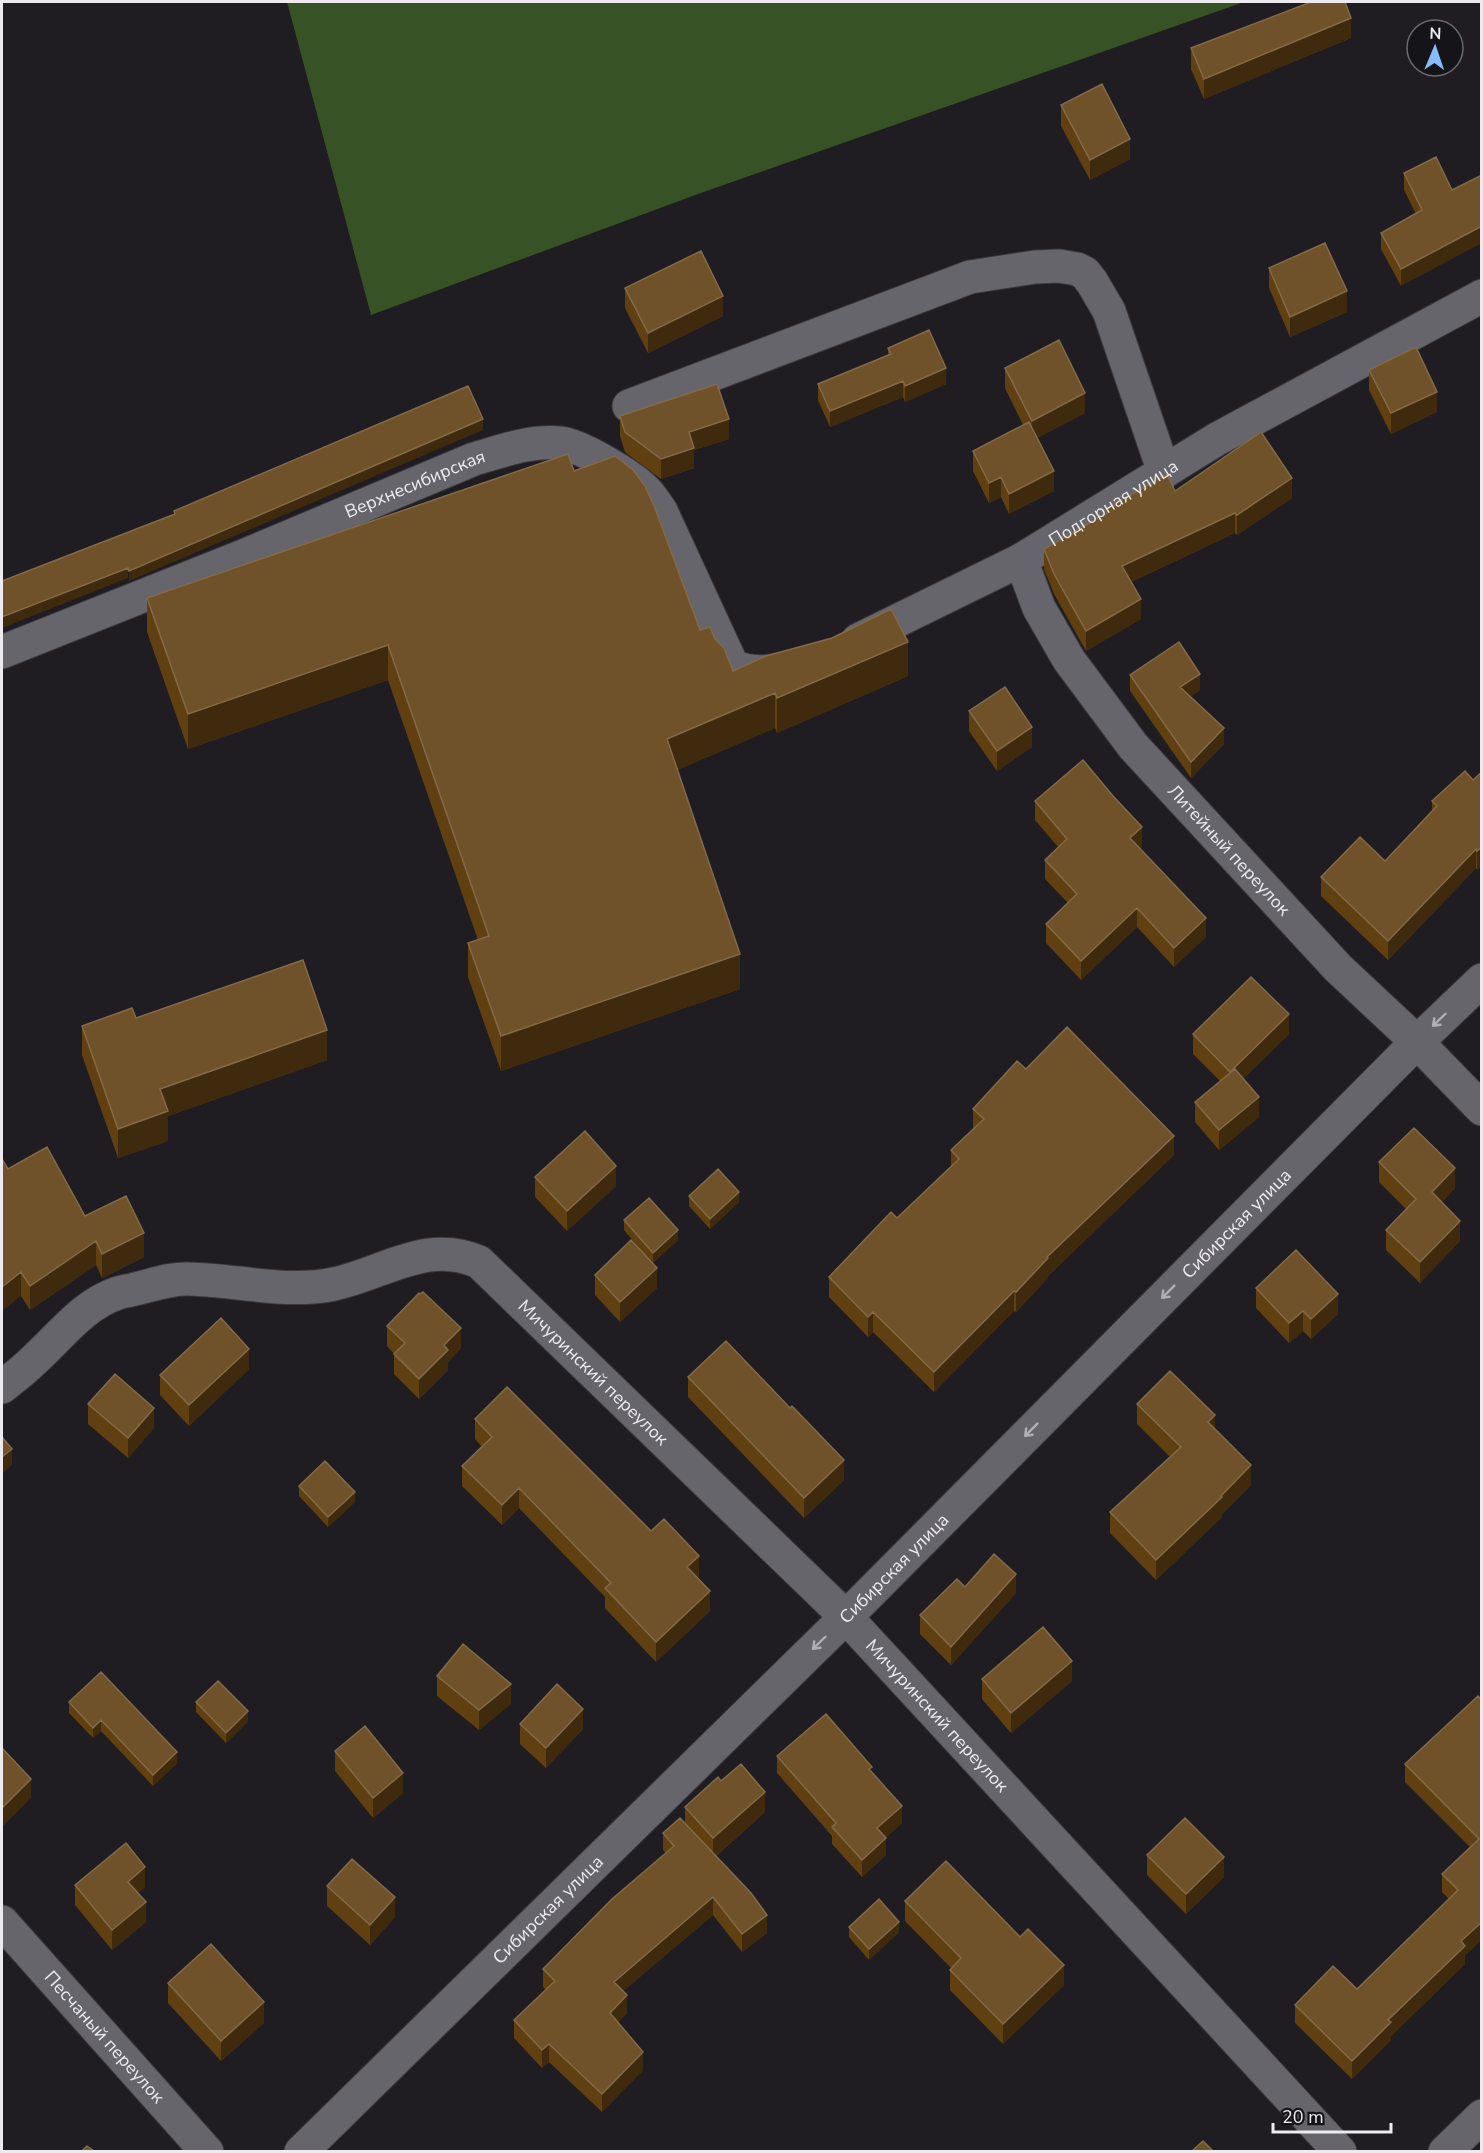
<svg xmlns="http://www.w3.org/2000/svg" width="1483" height="2153" font-family="'Nunito Sans',sans-serif">
<rect width="100%" height="100%" fill="#1f1d22"/>
<path fill="#375326" d="M287 2H1244L698 194 371 315Z"/>
<g fill="none" stroke-linecap="round" stroke-linejoin="round">
<g stroke="#3b393d" stroke-width="35">
<g id="minor">
<path d="M629 406 970 277 1035 267 1059 266 1077 269 1085 273 1092 282 1109 311 1164 472"/>
<path id="s1" d="M1021 560 1039 608 1069 660 1133 746 1338 968 1417 1042 1482 1109"/>
<path id="s2" d="M858 640 1021 560 1217 439 1482 296"/>
<path id="s3" d="M2 652 243 556 474 459C502 451 531 440 560 443 580 445 630 475 644 489 651 495 656 504 661 511L732 665C748 674 765 673 782 669"/>
<path id="s4" d="M2 1387C12 1379 23 1371 33 1361 60 1337 82 1305 118 1293 123 1291 130 1291 135 1289 153 1285 171 1278 189 1279 237 1280 286 1294 334 1284 385 1273 426 1239 479 1262L846 1617 1340 2152"/>
<path id="s5" d="M2 1922 207 2152"/>
<path id="s6" d="M301 2152 846 1617 1417 1042 1482 980"/>
<path d="M1445 2152 1482 2116"/>
</g>
</g>
<use href="#minor" stroke="#67656c" stroke-width="33"/>
</g>
<path fill="#604011" d="M1351 38 1204 99 1191 69V48Z
M1061 105 1130 159 1090 180 1061 126Z
M1436 157 1401 286 1381 249V233L1416 214 1404 190V173Z
M1269 268 1347 312 1290 337 1269 288Z
M625 288 723 316 648 353 625 308Z
M888 348 946 384 905 402 903 397 830 427 818 400V384L888 355Z
M1005 368 1085 413 1037 438 1054 491 1009 514 1001 497 989 503 973 471V451L1023 425 1005 388Z
M1369 370 1437 412 1391 434 1369 390Z
M620 416 729 439 694 450V468L661 479 625 452 620 436Z
M574 471 700 630 715 639 733 671 908 676 777 733 775 728 677 770 740 989 501 1071 468 977V943L478 940 388 680 188 749 147 632V598Z
M1175 491 1292 498 1237 535 1235 533 1131 582 1141 619 1086 651 1054 594 1044 569V549L1105 514V510Z
M1130 675 1200 690 1190 697 1224 744 1191 778 1130 691Z
M969 711 1032 747 997 771 969 731Z
M1482 772 1477 870 1476 868 1388 960 1321 896V877L1385 861 1432 810V801L1473 780Z
M1035 801 1142 846 1140 848 1206 937 1174 967 1137 927 1081 980 1046 943V924L1068 903 1045 879V860L1058 847 1035 820Z
M136 1018 327 1060 168 1116V1141L118 1158 82 1055V1026Z
M1193 1034H1289L1243 1079 1259 1117 1219 1150 1195 1122V1102L1220 1081 1193 1054Z
M1026 1069 1174 1155 1048 1276V1278L1016 1312 1014 1311 934 1392 873 1332 868 1337 829 1297V1277L897 1218 951 1166V1150L974 1129H973V1109Z
M1379 1162 1455 1188 1442 1202 1460 1241 1420 1283 1386 1250V1230L1406 1209 1379 1182Z
M8 1169 85 1216 144 1257 102 1278 96 1265 30 1310 21 1296Z
M535 1177 616 1186 567 1231 535 1197Z
M689 1196 739 1202 710 1229 689 1206Z
M624 1220 678 1240 653 1263 657 1288 620 1322 595 1295V1275L651 1262 624 1230Z
M1256 1288 1338 1314 1311 1339 1303 1331 1289 1343 1256 1308Z
M387 1326 461 1348 448 1362V1370L419 1399 394 1374V1354L387 1346Z
M249 1369 189 1426 160 1395V1375Z
M688 1377 844 1480 804 1518 688 1397Z
M88 1404 154 1428 128 1458 88 1424Z
M1137 1404 1215 1429 1251 1485 1222 1514V1517L1156 1580 1110 1533V1512L1170 1457 1137 1424Z
M475 1419 651 1531 699 1576 697 1578 710 1611 656 1662 605 1608V1597L519 1508 502 1525 462 1486V1466L482 1447 475 1439Z
M299 1486 355 1502 328 1527 299 1496Z
M965 1587 1016 1593 951 1665 920 1634V1615Z
M437 1676 511 1704 479 1730 437 1696Z
M982 1679 1072 1681 1011 1733 982 1699Z
M1482 1700V1940L1465 1955V1964L1391 2036V2040L1352 2079 1295 2023V2005L1357 1989 1449 1899 1442 1892V1874L1470 1847 1405 1782V1764Z
M69 1702 177 1763 153 1786 101 1731 93 1738 69 1713Z
M196 1702 248 1721 226 1743 196 1712Z
M520 1724 583 1729 546 1768 520 1744Z
M335 1751 403 1793 373 1818 335 1771Z
M777 1756 872 1773 902 1823 885 1838 886 1855 862 1877 832 1844V1836L777 1773Z
M721 1781 765 1812 716 1856 767 1933 742 1952 713 1915 623 1991 627 2013 618 2022 643 2070 602 2112 549 2062 542 2068 514 2038V2020L546 1990 543 1987V1969L666 1853 663 1850V1833L685 1823V1807Z
M1147 1855 1224 1877 1186 1914 1147 1875Z
M75 1885 145 1887 138 1893 146 1922 112 1950 75 1905Z
M327 1886 395 1917 370 1945 327 1906Z
M905 1901 1064 1985 1003 2044 950 1990V1970L951 1968 905 1921Z
M849 1927 899 1932 869 1960 849 1937Z
M168 1983 264 2023 221 2061 168 2003Z"/>
<path fill="#3f2a0e" d="M1351 18V38L1204 99V79Z
M1130 139V159L1090 180V160Z
M1482 226V243L1401 286V269Z
M1347 291V312L1290 337V317Z
M723 296V316L648 353V333Z
M946 368V384L905 402V386Z
M903 381V397L830 427V411Z
M1437 392V412L1391 434V413Z
M1085 393V413L1032 441V421Z
M483 419V430L129 581V571Z
M729 419V439L694 450V468L661 479V459L689 432Z
M1054 471V491L1009 514V494Z
M1001 477V497L989 503V483Z
M1292 478V498L1237 535V515Z
M1235 513V533L1122 586V566Z
M128 568V578L2 628V617Z
M1141 599V619L1086 651V631Z
M908 642V676L777 733V698Z
M388 645V680L188 749V714Z
M1200 674V690L1180 704V687Z
M775 693V728L667 774V739Z
M1032 727V747L997 771V751Z
M1224 728V744L1191 778V762Z
M1142 827V846L1130 857V838Z
M1482 847V866L1477 870V851Z
M1476 849V868L1388 960V941Z
M1137 908V927L1081 980V961Z
M1206 918V937L1174 967V948Z
M740 954V989L501 1071V1036Z
M1289 1014V1034L1230 1092V1072Z
M327 1030V1060L168 1116V1141L118 1158V1129L160 1089Z
M1259 1097V1117L1219 1150V1130Z
M1174 1136V1155L1048 1276V1278L1016 1312V1292L1047 1257Z
M616 1166V1186L567 1231V1211Z
M1455 1168V1188L1432 1212V1192Z
M739 1192V1202L710 1229V1219Z
M1460 1221V1241L1420 1283V1262Z
M678 1230V1240L653 1263V1253Z
M144 1233V1257L102 1278V1254Z
M96 1241V1265L30 1310V1286Z
M657 1268V1288L620 1322V1302Z
M21 1272V1296L2 1311V1287Z
M1014 1291V1311L934 1392V1372Z
M1338 1294V1314L1311 1339V1319Z
M1303 1311V1331L1289 1343V1323Z
M873 1312V1332L868 1337V1317Z
M461 1328V1348L448 1362V1370L419 1399V1379L444 1345Z
M249 1349V1369L189 1426V1405Z
M154 1408V1428L128 1458V1438Z
M1215 1415V1436L1208 1422Z
M12 1449V1465L2 1474V1457Z
M844 1460V1480L804 1518V1498Z
M1251 1465V1485L1222 1514V1517L1156 1580V1560Z
M519 1488V1508L502 1525V1505Z
M355 1492V1502L328 1527V1517Z
M699 1556V1576L687 1587V1567Z
M1016 1574V1593L951 1665V1647Z
M710 1591V1611L656 1662V1642Z
M1072 1661V1681L1011 1733V1713Z
M511 1684V1704L479 1730V1710Z
M583 1709V1729L546 1768V1748Z
M248 1711V1721L226 1743V1733Z
M101 1720V1731L93 1738V1728Z
M177 1752V1763L153 1786V1775Z
M403 1773V1793L373 1818V1798Z
M31 1779V1798L2 1827V1808Z
M765 1792V1812L713 1858V1838Z
M902 1806V1823L877 1845V1828Z
M886 1838V1855L862 1877V1860Z
M1224 1857V1877L1186 1914V1894Z
M145 1867V1887L128 1902V1882Z
M395 1897V1917L370 1945V1925Z
M713 1897V1915L614 1999V1982Z
M146 1902V1922L112 1950V1930Z
M767 1915V1933L742 1952V1934Z
M899 1922V1932L869 1960V1949Z
M1482 1922V1940L1465 1955V1964L1391 2036V2040L1352 2079V2061L1388 2020 1461 1941Z
M1064 1965V1985L1003 2044V2024Z
M627 1995V2013L610 2030V2013Z
M264 2002V2023L221 2061V2041Z
M549 2044V2062L542 2068V2050Z
M643 2052V2070L602 2112V2094Z"/>
<path fill="#6f5229" stroke="#836a48" stroke-width="1.5" d="M1311 2H1345L1351 18 1204 79 1191 48Z
M1102 84 1130 139 1090 160 1061 105Z
M1436 157 1452 190 1482 175V226L1401 269 1381 233 1422 210 1404 173Z
M1325 243 1347 291 1290 317 1269 268Z
M701 251 723 296 648 333 625 288Z
M929 330 946 368 905 386 903 381 830 411 818 384 891 354 888 348Z
M1059 340 1085 393 1032 421 1005 368Z
M1416 347 1437 392 1391 413 1369 370Z
M717 384 729 419 689 432 694 448 661 459 625 432 620 416Z
M468 386 483 419 129 571 128 568 2 617V581L175 514 174 511Z
M1029 422 1054 471 1009 494 1001 477 989 483 973 451Z
M1261 432 1292 478 1237 515 1235 513 1122 566 1141 599 1086 631 1054 574 1044 549 1107 513 1105 510 1167 474 1175 491Z
M568 454 574 471 615 456 633 470 645 486 655 508 700 630 710 627 715 639 724 648 733 671 766 656 832 638 891 609 908 642 777 698 775 693 667 739 740 954 501 1036 468 943 489 936 388 645 188 714 147 598Z
M1179 642 1200 674 1180 687 1224 728 1191 762 1130 675Z
M1005 687 1032 727 997 751 969 711Z
M1083 760 1113 796 1142 827 1130 838 1206 918 1174 948 1137 908 1081 961 1046 924 1077 894 1045 860 1067 839 1035 801Z
M1465 771 1473 780 1482 772V847L1477 851 1476 849 1388 941 1321 877 1360 837 1385 861 1437 806 1432 801Z
M303 960 327 1030 160 1089 168 1111 118 1129 82 1026 132 1008 136 1018Z
M1251 977 1289 1014 1230 1072 1193 1034Z
M1067 1027 1174 1136 1047 1257 1048 1258 1016 1292 1014 1291 934 1372 873 1312 868 1317 829 1277 891 1212 897 1218 959 1159 951 1150 984 1119 973 1109 1017 1061 1026 1069Z
M1235 1069 1259 1097 1219 1130 1195 1102Z
M1414 1128 1455 1168 1432 1192 1460 1221 1420 1262 1386 1230 1416 1199 1379 1162Z
M585 1131 616 1166 567 1211 535 1177Z
M47 1147 85 1216 126 1196 144 1233 102 1254 96 1241 30 1286 21 1272 2 1287V1159L8 1169Z
M718 1169 739 1192 710 1219 689 1196Z
M649 1198 678 1230 653 1253 624 1220Z
M631 1240 657 1268 620 1302 595 1275Z
M1296 1250 1338 1294 1311 1319 1303 1311 1289 1323 1256 1288Z
M423 1292 461 1328 444 1345 448 1350 419 1379 394 1354 405 1343 387 1326 419 1293 420 1294Z
M221 1318 249 1349 189 1405 160 1375Z
M726 1341 790 1408 792 1406 844 1460 804 1498 688 1377Z
M1170 1371 1215 1415 1208 1422 1251 1465 1221 1496 1222 1497 1156 1560 1110 1512 1181 1447 1137 1404Z
M115 1374 154 1408 128 1438 88 1404Z
M507 1387 651 1531 664 1519 699 1556 687 1567 710 1591 656 1642 605 1588 611 1583 519 1488 502 1505 462 1466 492 1437 475 1419Z
M2 1437 12 1449 2 1457Z
M325 1461 355 1492 328 1517 299 1486Z
M994 1554 1016 1574 951 1647 920 1615 957 1579 965 1587Z
M1043 1627 1072 1661 1011 1713 982 1679Z
M463 1644 511 1684 479 1710 437 1676Z
M101 1672 177 1752 153 1775 101 1720 93 1728 69 1702Z
M218 1681 248 1711 226 1733 196 1702Z
M557 1684 583 1709 546 1748 520 1724Z
M1478 1696 1482 1700V1922L1461 1941 1465 1946 1388 2020 1391 2022 1352 2061 1295 2005 1333 1966 1357 1989 1458 1890 1442 1874 1479 1839 1405 1764Z
M826 1714 872 1767 869 1769 902 1806 877 1828 886 1838 862 1860 832 1827 836 1823 777 1756Z
M365 1726 403 1773 373 1798 335 1751Z
M2 1748 31 1779 2 1808Z
M741 1764 765 1792 713 1838 685 1807 718 1777 721 1781Z
M680 1818 751 1893 767 1915 742 1934 713 1897 614 1982 627 1995 610 2013 643 2052 602 2094 549 2044 542 2050 514 2020 555 1981 543 1969 612 1899 674 1846 663 1833Z
M1185 1818 1224 1857 1186 1894 1147 1855Z
M126 1843 145 1867 128 1882 146 1902 112 1930 75 1885Z
M352 1859 395 1897 370 1925 327 1886Z
M946 1861 1020 1937 1028 1929 1064 1965 1003 2024 950 1970 961 1958 905 1901Z
M879 1899 899 1922 869 1949 849 1927Z
M211 1944 264 2002 221 2041 168 1983Z
M1203 2141 1213 2151H1192Z
M87 2146 94 2151H82Z"/>
<defs><path id="oneway-shaft" d="M-6 0H5M1.5-3L5.5 0L1.5 3" fill="none" stroke-width="1.6" stroke-linecap="round" stroke-linejoin="round" transform="scale(1.5)"/></defs>
<g stroke="#b1afb4">
<use href="#oneway-shaft" transform="translate(1439 1020) rotate(136)"/>
<use href="#oneway-shaft" transform="translate(1168 1292) rotate(135)"/>
<use href="#oneway-shaft" transform="translate(1031 1430) rotate(135)"/>
<use href="#oneway-shaft" transform="translate(819 1643) rotate(136)"/>
</g>
<g text-anchor="middle" dominant-baseline="central" stroke-width="5" stroke-linejoin="round" paint-order="stroke">
<g font-size="18" fill="#edebef" stroke="#151419">
<text stroke="none"><textPath href="#s3" startOffset="446">Верхнесибирская</textPath></text>
<text stroke="none"><textPath href="#s2" startOffset="290">Подгорная улица</textPath></text>
<text stroke="none"><textPath href="#s1" startOffset="360">Литейный переулок</textPath></text>
<text stroke="none"><textPath href="#s6" startOffset="1318">Сибирская улица</textPath></text>
<text stroke="none"><textPath href="#s4" startOffset="678">Мичуринский переулок</textPath></text>
<text stroke="none"><textPath href="#s6" startOffset="832">Сибирская улица</textPath></text>
<text stroke="none"><textPath href="#s4" startOffset="1164">Мичуринский переулок</textPath></text>
<text stroke="none"><textPath href="#s6" startOffset="346">Сибирская улица</textPath></text>
<text stroke="none"><textPath href="#s5" startOffset="154">Песчаный переулок</textPath></text>
</g>
</g>
<rect width="1483" height="2153" fill="none" stroke="#edebef" stroke-width="6"/>
<g transform="translate(1435 48) rotate(2)"><circle r="28" fill="#151419" stroke="#6b6a6f" stroke-width="1.5"/>
<path d="M0-4.5L10 22L0 15L-10 22Z" fill="#87bbfb"/>
<text y="-9" font-size="16" font-weight="bold" text-anchor="middle" fill="#edebef">N</text>
</g>
<path d="M1273 2123v9h118v-9" fill="none" stroke="#edebef" stroke-width="3"/>
<text x="1282" y="2123" font-size="18" fill="#edebef" stroke="#151419" stroke-width="4.5" paint-order="stroke">20 m</text>
</svg>
